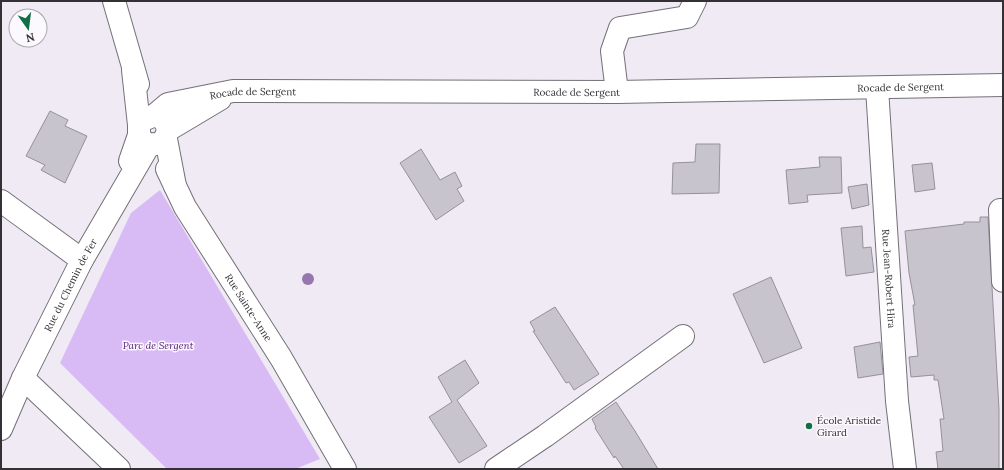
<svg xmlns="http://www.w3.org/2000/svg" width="1004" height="470" font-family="Lora,serif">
<rect width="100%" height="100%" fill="#efeaf4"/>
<path fill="#d8baf5" d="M160 190 320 459 295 469H167L60 363 131 213Z"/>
<path fill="#c8c4cd" stroke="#95919a" d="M50 111 68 120 65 126 87 136 65 183 41 170 45 165 26 156Z
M696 144H720L719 193 672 194 673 163 695 162Z
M421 149 440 180 455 172 462 186 457 189 464 201 436 220 400 163Z
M819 157H841L842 193 807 195 808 202 789 204 786 170 820 167Z
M932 163 935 189 915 192 912 165Z
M867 184 869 205 852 209 848 187Z
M980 217H988L999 409V469H938L936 452 943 451 940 419H944L938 380H934V375L911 377 909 357 918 356 913 305H915L909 273 905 231 964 224V222H980Z
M862 226 863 248 871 247 874 272 846 276 841 228Z
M771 277 802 348 764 363 733 294Z
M555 307 599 374 574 390 569 382 566 383 533 331H535L530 322Z
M880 342 883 374 858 378 854 347Z
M465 360 479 383 457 400 487 446 459 463 429 417 452 402 438 377Z
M616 402 635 431 658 469H624L615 456 614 458 595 428 596 427 592 419Z"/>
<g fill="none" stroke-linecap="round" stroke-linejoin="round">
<g stroke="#747078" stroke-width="24">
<g id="minor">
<path id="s1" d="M877 88 897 401 905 469"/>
<path d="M617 92 612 51 620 28 687 17 695 1"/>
<path id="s2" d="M167 169 185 207 281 358 345 469"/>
<path d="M1 201 82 260"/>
<path d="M1003 210H1000L1003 281"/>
<path d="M23 378 119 469"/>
<path d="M496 469 545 436 683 336"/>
</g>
</g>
<g stroke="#747078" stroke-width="24">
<g id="major">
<path d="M114 1 138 84"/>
<path id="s3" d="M155 115 168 104 233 91 617 92 1003 85"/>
<path d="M168 130 220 99"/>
<path d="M139 136 144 142C166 153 178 122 155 115L143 120"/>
<path d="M166 139 175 186"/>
<path d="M130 161 139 135V125L133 70"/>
<path id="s4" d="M1 429 23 378 82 260 149 145"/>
</g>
</g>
<use href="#minor" stroke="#fff" stroke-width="22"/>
<use href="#major" stroke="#fff" stroke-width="22"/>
</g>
<circle fill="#9876af" cx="308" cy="279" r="6"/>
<circle fill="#106f45" stroke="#fbf8fe" stroke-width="1.5" cx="809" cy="426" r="4"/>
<g text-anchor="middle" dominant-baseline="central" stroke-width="3" stroke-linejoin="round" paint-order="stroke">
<g font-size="10" fill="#333135" stroke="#fbf8fe">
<text stroke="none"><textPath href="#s3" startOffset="751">Rocade de Sergent</textPath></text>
<text stroke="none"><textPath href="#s3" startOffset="427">Rocade de Sergent</textPath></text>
<text stroke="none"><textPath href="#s3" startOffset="103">Rocade de Sergent</textPath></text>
<text stroke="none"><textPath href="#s1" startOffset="191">Rue Jean-Robert Hira</textPath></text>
<text stroke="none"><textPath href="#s4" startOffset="160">Rue du Chemin de Fer</textPath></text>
<text stroke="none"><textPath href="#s2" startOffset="161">Rue Sainte-Anne</textPath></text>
</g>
<g font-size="10" font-style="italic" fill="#511877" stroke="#fbf8fe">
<text x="158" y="345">Parc de Sergent</text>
</g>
<g font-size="10" fill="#333135" stroke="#fbf8fe" text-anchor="start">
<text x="817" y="420">École Aristide<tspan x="817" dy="12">Girard</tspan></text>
</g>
</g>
<rect width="1004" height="470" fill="none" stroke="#333135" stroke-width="4"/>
<g transform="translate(28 28) rotate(166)"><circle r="19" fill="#fbf8fe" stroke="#aba8ae"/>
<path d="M0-3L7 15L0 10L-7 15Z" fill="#106f45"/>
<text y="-6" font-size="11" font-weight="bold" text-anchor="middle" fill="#333135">N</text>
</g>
</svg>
